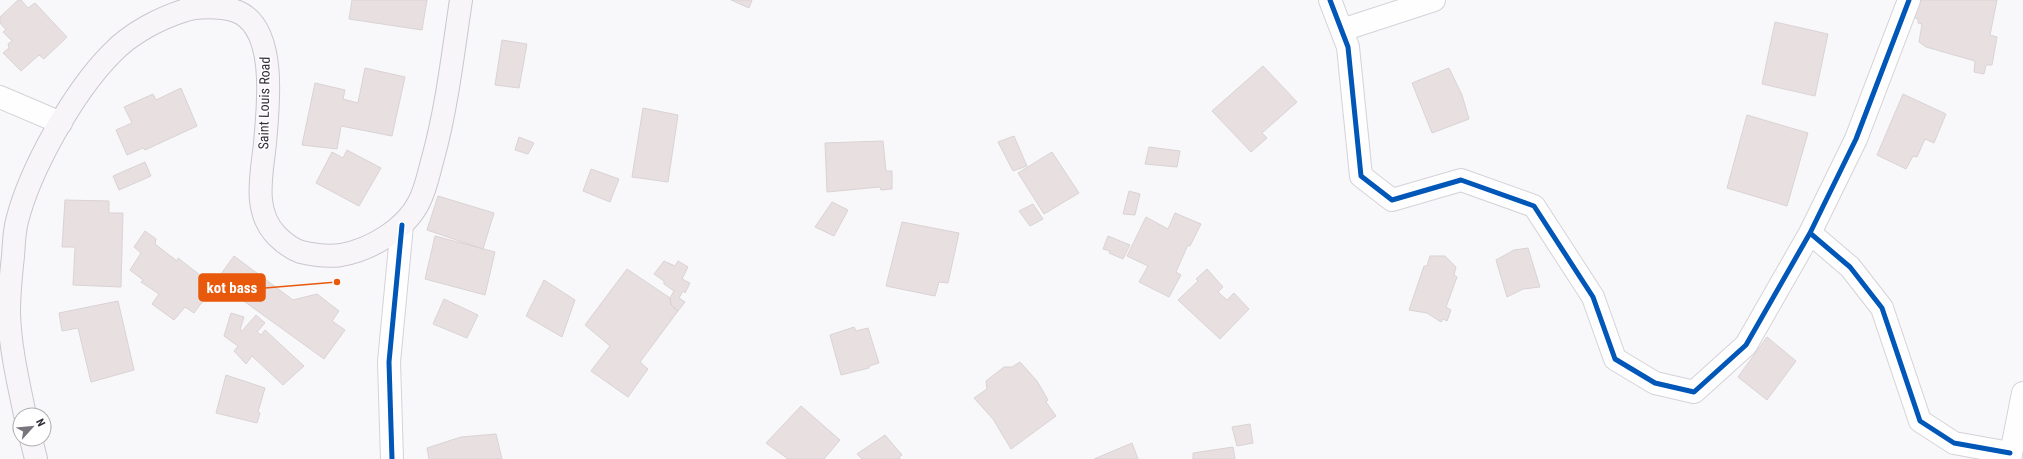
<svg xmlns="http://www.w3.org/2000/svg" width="2023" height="459" font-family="'Roboto Condensed',sans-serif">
<rect width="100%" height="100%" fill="#f8f7fa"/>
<path fill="#e8dfe0" stroke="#dad3d4" d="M18 0H21L28 8 35 3 67 37 44 59 39 55 21 71 3 53 9 48 8 44 12 41 3 32 6 30 0 23V17Z
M352 0H427L422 30 349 19Z
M731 0H752L749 8Z
M1916 0 1920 2 1921 0H1997L1990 35 1997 37 1992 65H1986L1984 74 1974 72 1975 61 1926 47 1919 42 1922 24 1918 23V19L1903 13Z
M1775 22 1828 34 1815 96 1762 84Z
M502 40 527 44 519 88 495 85Z
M1263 66 1297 102 1262 133 1267 138 1251 152 1212 111Z
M365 68 405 77 392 136 341 126 337 149 302 145 315 83 345 90 343 99 358 103Z
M1449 68 1462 95 1469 119 1432 133 1412 83Z
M181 88 197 126 145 150 143 148 127 155 116 130 132 123 124 107 153 94 156 100Z
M1903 94 1946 114 1934 143 1925 139 1917 157 1913 156 1906 169 1877 155Z
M643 108 678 115 668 182 632 177Z
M1747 115 1808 133 1787 206 1727 188Z
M1014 136 1027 166 1013 171 998 142Z
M519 137 534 143 528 154 515 150Z
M883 141 886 171H892V189L881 190 880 187 827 192 825 143Z
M1149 147 1180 151 1177 167 1145 164Z
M347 150 381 168 359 206 316 183 332 152 343 158Z
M1052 152 1079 193 1044 214 1018 173Z
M145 162 151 176 119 190 113 176Z
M591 169 619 179 610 202 583 191Z
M1129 191 1140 194 1135 215 1123 214Z
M438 196 494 213 483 249 427 230Z
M65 200 109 201V213H123L121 287 73 285 75 247H62Z
M832 202 848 210 834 236 815 227Z
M1033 204 1043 219 1030 226 1019 211Z
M1175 213 1201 224 1190 246 1188 245 1176 272 1181 275 1169 297 1139 282 1148 266 1127 256 1146 217 1168 229Z
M902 222 959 233 948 283 939 282 935 296 886 286Z
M145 231 156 239 155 244 177 261 178 258 214 286 194 313 185 307 174 320 152 304 159 294 141 282 143 280 130 270 141 253 134 247Z
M435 236 495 252 485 295 425 279Z
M1108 236 1130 245 1123 259 1109 253 1110 251 1103 249Z
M1528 248 1540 287 1523 289 1507 297 1496 260 1514 250Z
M234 256 293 300 317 294 339 311 332 321 345 330 324 359 216 281Z
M1430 256H1445L1456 267 1454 275 1457 277 1446 307 1451 310 1447 321 1443 319 1441 322 1427 313 1409 310 1424 266H1427Z
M664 261 675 266 678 261 688 267 682 279 690 283 685 293 683 291 679 298 685 302 678 311 671 305 670 298 674 291 664 284V281L654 274Z
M627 269 670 298 671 305 678 311 640 362 648 369 628 397 591 371 610 346 585 325Z
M1207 269 1223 287 1218 292 1227 300 1234 293 1249 309 1220 339 1178 300 1198 281 1196 279Z
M544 280 575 300 562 337 526 316Z
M444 299 478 315 467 338 433 324Z
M118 301 134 370 91 382 78 328 62 331 59 313Z
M231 313 244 317 240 330 242 331 256 315 265 323 257 332 261 335 265 330 304 366 283 385 252 356 246 364 234 351 238 346 224 336Z
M854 327 856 331 868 328 879 363 869 366V368L841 375 830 335Z
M1767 337 1796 361 1767 400 1738 377Z
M1020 362 1037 381 1048 400 1046 402 1056 416 1011 449 993 419 974 398 987 389 986 381 1004 367H1012Z
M226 375 265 388 258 412 260 413 257 423 216 413Z
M801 406 840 440 824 459H788L766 443Z
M1250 424 1253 443 1237 446 1232 427Z
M496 434 502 459H429L427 448 461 437Z
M885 435 902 455 899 457 900 459H862L857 454Z
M1132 443 1138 459H1094Z
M1233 447 1235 459H1193V453Z"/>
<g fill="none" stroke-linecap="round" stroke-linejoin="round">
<g stroke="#d5d2d9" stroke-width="24">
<path id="street" d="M1330 0 1348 47 1361 176 1392 200 1461 180 1534 206 1593 297 1615 359 1655 383 1694 392 1746 345 1810 233 1856 139 1909 0
M1342 30 1434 0
M0 97 61 123
M1810 233 1850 267 1882 308 1920 421 1954 443 2010 453
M392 459 389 362 402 225
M2010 459 2023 393"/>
</g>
<g stroke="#cac6cd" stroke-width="24">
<path id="primary" d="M25 415C18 381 10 347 9 313 9 294 11 274 13 256 14 244 14 232 17 221 30 169 74 91 112 53 131 33 160 18 186 10 201 6 229 6 242 14 277 35 268 108 265 143 262 174 252 211 277 236 284 243 292 249 301 252 314 255 327 257 341 255 370 250 406 229 419 202 426 189 429 172 433 158 447 107 453 53 461 0
M31 439 36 459"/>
</g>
<use href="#street" stroke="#fefefe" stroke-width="22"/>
<use href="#primary" stroke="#f8f5f9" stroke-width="22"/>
<g stroke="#fff" stroke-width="8">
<path id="cycleway" d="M1330 0 1348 47 1361 176 1392 200 1461 180 1534 206 1593 297 1615 359 1655 383 1694 392 1746 345 1810 233 1856 139 1909 0
M1810 233 1850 267 1882 308 1920 421 1954 443 2010 453
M392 459 389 362 402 225"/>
</g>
<use href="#cycleway" stroke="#0057b8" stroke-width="5"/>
</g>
<g text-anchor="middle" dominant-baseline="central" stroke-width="3" stroke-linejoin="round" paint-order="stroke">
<g font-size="14" fill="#342f3a" stroke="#fff">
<text transform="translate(264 103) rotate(-89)">Saint Louis Road</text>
</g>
</g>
<path fill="none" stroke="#e8590c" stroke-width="1.5" d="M337 282L265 288"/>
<circle fill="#e8590c" stroke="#fff" stroke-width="1.5" cx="337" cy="282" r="4"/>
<rect fill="#e8590c" stroke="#e8590c" stroke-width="1.5" x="199" y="274" width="66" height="27" rx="4"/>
<g font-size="15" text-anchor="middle" font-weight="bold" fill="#fff">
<text x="232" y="293">kot bass</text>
</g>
<g transform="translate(32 427) rotate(63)"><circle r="19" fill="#ffffff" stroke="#aeacb0"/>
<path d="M0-3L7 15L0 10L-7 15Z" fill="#79757d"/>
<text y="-6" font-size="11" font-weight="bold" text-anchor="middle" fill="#342f3a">N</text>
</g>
</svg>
